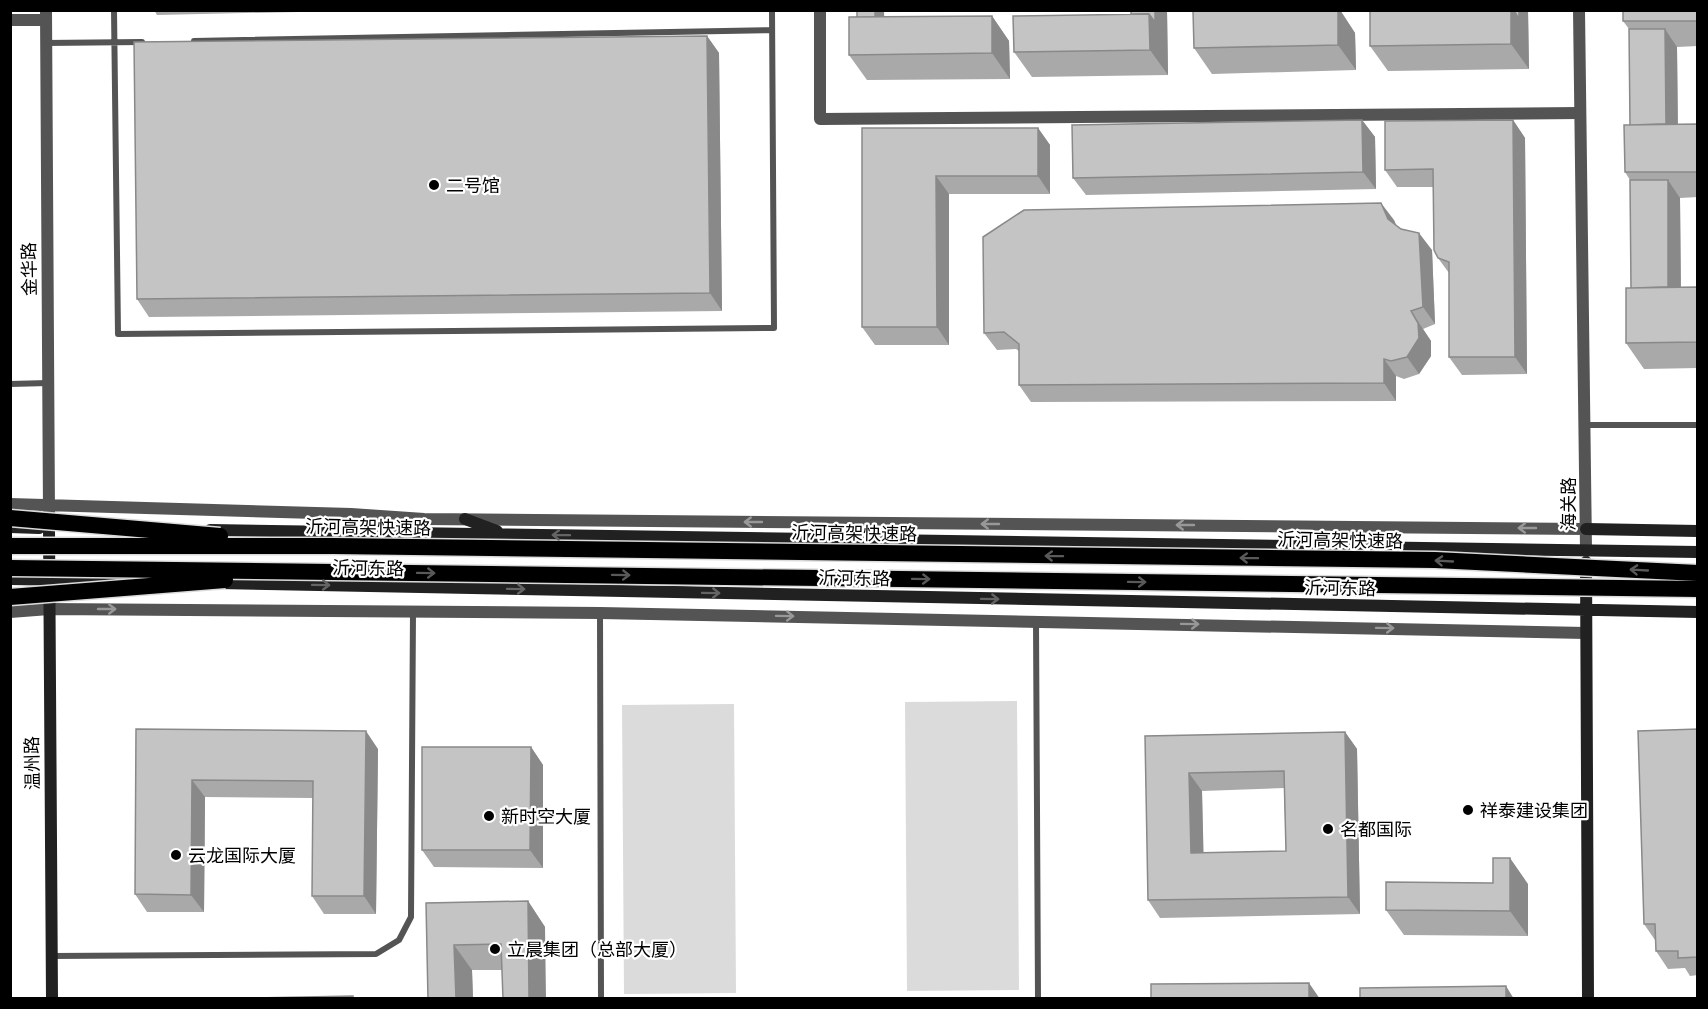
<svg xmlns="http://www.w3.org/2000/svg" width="1708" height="1009" font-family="'IBM Plex Sans','Noto Sans SC',sans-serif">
<rect width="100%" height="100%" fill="#fff"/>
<path fill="#dbdbdb" d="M1017 701 1019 990 907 991 905 702Z
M734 704 736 993 624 994 622 705Z"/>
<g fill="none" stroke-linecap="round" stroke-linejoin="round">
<path stroke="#545454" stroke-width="6" d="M114 10 118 334 774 328 772 10
M194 41 772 30
M45 43 142 42
M10 384 48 383
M1586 425H1698
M600 613 601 998
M1036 621 1038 998
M52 956 376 954 399 940 411 917 413 612"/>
<path stroke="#545454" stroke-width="12" d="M820 10V119L1580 113"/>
<path stroke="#545454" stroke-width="12" d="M46 10 49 512
M1579 10 1586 549
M10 20H46
M10 504 351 514 424 519 1586 529
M10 612 49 609 600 613 1586 633"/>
<path stroke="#212121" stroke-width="12" d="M465 519 497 531
M10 527 39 528
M49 528 52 998
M1586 529 1698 531
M210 530 1698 552
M1586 562 1588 998
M10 579 129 581
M219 583 1698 612"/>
<g stroke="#dbdbdb" stroke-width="19" stroke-linecap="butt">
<path id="trunk-bridge" d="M10 518 220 536
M10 546H334L1435 560 1698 573
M10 568 1698 589
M10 597 225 580"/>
</g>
<use href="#trunk-bridge" stroke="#000" stroke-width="16"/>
</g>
<path fill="#a9a9a9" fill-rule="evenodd" d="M154 10H389L157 15Z
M1167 10 1168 75 1032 77 1014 52 1131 14Z
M1340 10 1355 33 1356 70 1212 74 1194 48 1193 11Z
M1528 10 1529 69 1388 71 1370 46Z
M1698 10V46L1677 47 1678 124H1698V197L1680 198 1681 287H1698V368L1644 369 1626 343 1631 288 1630 180 1625 172 1630 125 1629 29 1623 21Z
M992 16 1009 41 1010 79 867 80 849 55 857 17Z
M707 36 719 53 722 311 149 317 137 299Z
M1362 120 1375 137 1376 189 1086 195 1073 178Z
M1513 120 1525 138 1527 374 1462 375 1449 357V273L1438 258 1433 187H1397L1385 170Z
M862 128H1038L1050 145V194H949V345H875L862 327Z
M1394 220 1395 225 1401 229 1432 250 1435 324 1423 329 1431 341V356L1419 374 1404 379 1396 376V401L1031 402 1019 385V351L1016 349 997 350 984 333Z
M136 729 378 749 376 914H324L312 896 313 798 205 797 204 912H147L135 894Z
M1698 729V975L1690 976 1685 968 1668 969 1656 951 1655 940 1644 924Z
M1345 732 1357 749 1360 914 1160 918 1148 900 1145 736ZM1284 788 1286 851 1203 853 1202 791Z
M531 747 543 765V868L434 867 422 850Z
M1528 884V936L1404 935 1386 910Z
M528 901 545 927 502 970H472L473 999H428L426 903Z"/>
<path fill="#898989" d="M875 10H884L885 43 875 29Z
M1155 10H1167L1168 75 1150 50 1149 14Z
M1338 10H1340L1355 33 1356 70 1338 45Z
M1511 10H1528L1529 69 1511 44Z
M992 16 1009 41 1010 79 992 53Z
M1665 29 1677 47 1678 150 1666 132Z
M707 36 719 53 722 311 710 293Z
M1362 120 1375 137 1376 189 1363 172Z
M1513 120 1525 138 1527 374 1515 357Z
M1038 128 1050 145V194L1038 176Z
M936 176 949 194V345L937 327Z
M1668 180 1680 198 1681 313 1668 295Z
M1381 203 1394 220 1401 236 1388 219Z
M1419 233 1432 250 1435 324 1423 307Z
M1411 311 1431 341V356L1419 374 1407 357Z
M1384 359 1396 376V401L1384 383Z
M366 731 378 749 376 914 364 896Z
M1345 732 1357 749 1360 914 1348 897Z
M531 747 543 765V868L530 850Z
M1189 773 1202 791 1204 871 1191 853Z
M192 780 205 797 204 912 191 895Z
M1510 858 1528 884V936L1510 911Z
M528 901 545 927 546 999H529Z
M454 945 472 970 473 999H456Z
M1309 983 1320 999H1309Z
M1506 986 1514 999H1506Z"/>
<path fill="#c4c4c4" stroke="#898989" stroke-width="1.5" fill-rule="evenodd" d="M857 10H875V17H857Z
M1131 10H1155V22L1149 14H1131Z
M1338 10V45L1194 48 1193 11Z
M1370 10H1511V44L1370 46Z
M1514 10H1519V19Z
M1623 10H1698V21H1623Z
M1149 14 1150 50 1014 52 1013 16Z
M992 16V53L849 55V17Z
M1629 29H1665L1666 124 1630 125Z
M707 36 710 293 137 299 134 42Z
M1362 120 1363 172 1073 178 1072 125Z
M1513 120 1515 357H1449V262L1438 258 1434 250 1433 169 1385 170V121Z
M1698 124V172H1625L1624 125Z
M862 128H1038V176H936L937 327H862Z
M1630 180H1668V287L1631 288Z
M1381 203 1388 219 1401 229 1419 233 1423 307 1411 311 1418 323 1419 338 1407 357 1391 361 1384 359V383L1019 385V344L1004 332 984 333 983 237 1024 210Z
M1698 287V342L1626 343V288Z
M136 729 366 731 364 896H312L313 781 192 780 191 895 135 894Z
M1698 729V957L1678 958V951H1656L1655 924H1644L1638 731Z
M1345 732 1348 897 1148 900 1145 736ZM1284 771 1286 851 1191 853 1189 773Z
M422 747H531L530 850H422Z
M1493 858H1510V911L1386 910V882L1493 883Z
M528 901 529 999H503L501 944 454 945 456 999H428L426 903Z
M1309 983V999H1151V984Z
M1506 986V999H1360V988Z
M353 996V999H248V998Z"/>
<defs><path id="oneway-shaft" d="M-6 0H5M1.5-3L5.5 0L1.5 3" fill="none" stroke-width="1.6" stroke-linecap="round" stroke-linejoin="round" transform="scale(1.5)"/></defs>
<g stroke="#989898">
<use href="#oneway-shaft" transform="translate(753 522) rotate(-180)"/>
<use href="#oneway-shaft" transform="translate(990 524) rotate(-180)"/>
<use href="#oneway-shaft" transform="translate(1185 525) rotate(-180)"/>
<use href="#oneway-shaft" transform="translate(1527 528) rotate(-180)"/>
<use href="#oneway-shaft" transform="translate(107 609)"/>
<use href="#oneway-shaft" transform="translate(785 616) rotate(1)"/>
<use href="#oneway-shaft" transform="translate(1190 624) rotate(1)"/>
<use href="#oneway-shaft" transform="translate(1385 628) rotate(1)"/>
</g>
<g stroke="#646464">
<use href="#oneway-shaft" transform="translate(561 535) rotate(-179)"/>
<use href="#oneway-shaft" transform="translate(321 585) rotate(1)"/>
<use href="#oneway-shaft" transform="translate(516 589) rotate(1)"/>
<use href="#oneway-shaft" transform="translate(711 593) rotate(1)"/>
<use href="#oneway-shaft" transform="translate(990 599) rotate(1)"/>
</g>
<g stroke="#595959">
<use href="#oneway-shaft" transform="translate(1054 556) rotate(-179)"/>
<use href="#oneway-shaft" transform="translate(1249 558) rotate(-179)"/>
<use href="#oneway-shaft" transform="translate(1444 561) rotate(-177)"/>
<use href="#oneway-shaft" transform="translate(1639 570) rotate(-177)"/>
<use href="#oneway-shaft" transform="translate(426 573) rotate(1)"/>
<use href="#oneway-shaft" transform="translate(621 575) rotate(1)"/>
<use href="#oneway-shaft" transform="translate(921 579) rotate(1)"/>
<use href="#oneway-shaft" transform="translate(1137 582) rotate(1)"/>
</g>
<g fill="#000" stroke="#fff" stroke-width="2">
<circle cx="434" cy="185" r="6"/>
<circle cx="1468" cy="810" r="6"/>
<circle cx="489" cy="816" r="6"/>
<circle cx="1328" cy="829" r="6"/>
<circle cx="176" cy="855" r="6"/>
<circle cx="495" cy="949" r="6"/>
</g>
<g text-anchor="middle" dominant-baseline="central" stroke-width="4.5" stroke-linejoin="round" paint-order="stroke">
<g font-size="18" fill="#000" stroke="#fff" text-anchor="start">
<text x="446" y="185">二号馆</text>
<text x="1480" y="810">祥泰建设集团</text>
<text x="501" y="816">新时空大厦</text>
<text x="1340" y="829">名都国际</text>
<text x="188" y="855">云龙国际大厦</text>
<text x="507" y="949">立晨集团（总部大厦）</text>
</g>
<g font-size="18" fill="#000" stroke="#fff">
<text transform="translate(29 269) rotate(-91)">金华路</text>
<text transform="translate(1568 504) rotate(-90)">海关路</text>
<text transform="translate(368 527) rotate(1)">沂河高架快速路</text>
<text transform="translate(854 533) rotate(1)">沂河高架快速路</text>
<text transform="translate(1340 540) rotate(1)">沂河高架快速路</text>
<text transform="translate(368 568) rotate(1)">沂河东路</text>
<text transform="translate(854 578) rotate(1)">沂河东路</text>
<text transform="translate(1340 588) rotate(1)">沂河东路</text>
<text transform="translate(32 763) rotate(-91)">温州路</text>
</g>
</g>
<rect width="1708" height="1009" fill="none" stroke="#000000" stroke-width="24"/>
</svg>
